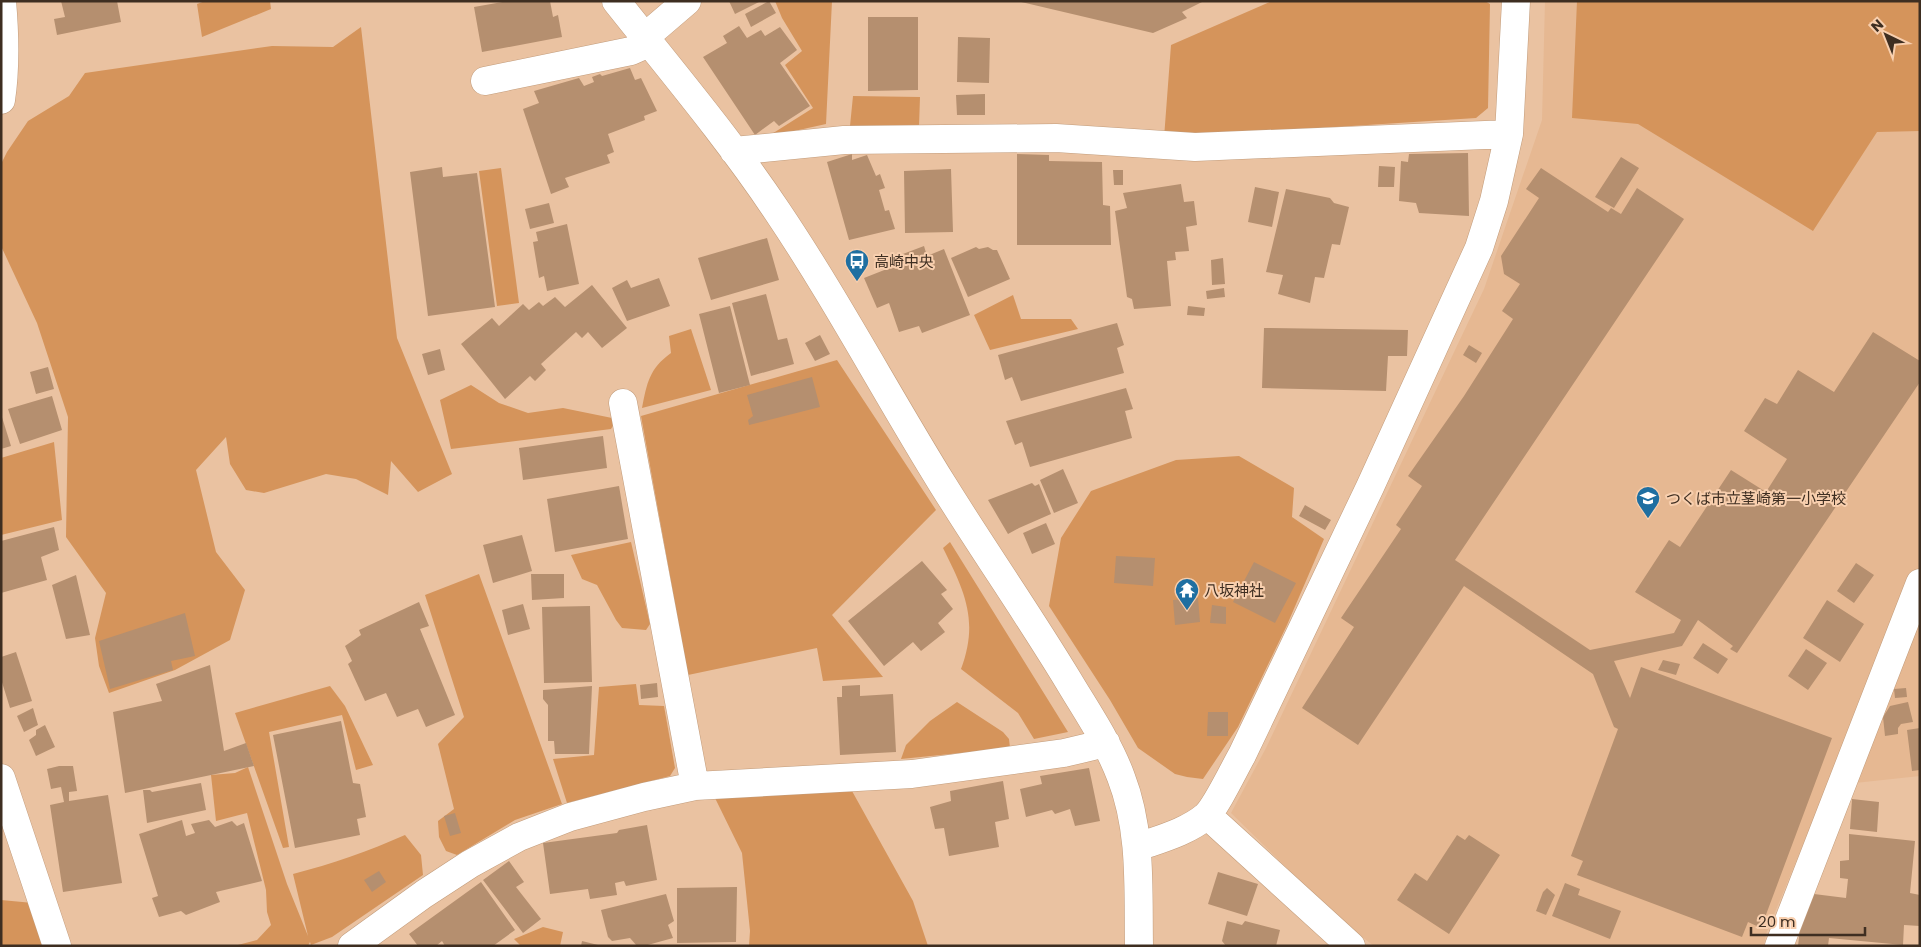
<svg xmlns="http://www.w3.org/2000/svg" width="1921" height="947" font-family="Poppins,'Noto Sans JP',sans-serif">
<rect width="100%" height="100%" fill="#eac2a1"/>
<path fill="#e6b892" d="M1545 1H1920V776L1855 783 1832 774 1766 934 1764 946H1374L1357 933 1291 872 1231 813 1266 748 1484 289 1542 120Z"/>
<path fill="#d5945b" d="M205 1H270L271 9 202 37 197 4Z
M775 1H832L826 124 767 137 813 108 785 65 802 51 782 18Z
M1272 1H1485L1490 4 1488 108 1476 118 1164 138 1171 45Z
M1577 1H1920V131L1877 132 1813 231 1638 124 1572 118Z
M361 27 397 338 452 474 418 492 391 461 388 495 356 479 326 474 264 493 246 490 230 464 226 437 196 470 216 552 245 590 230 640 175 670 109 693 99 666 95 638 106 593 66 537 68 417 37 323 1 246V164L7 152 28 121 69 96 85 73 272 46 333 47Z
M853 96 920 97 919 127 850 126Z
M501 168 519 303 497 306 479 171Z
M1013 295 1021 319H1071L1078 329 990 350 974 315Z
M691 329 711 390 642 408C647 383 649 369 671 353L669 336Z
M837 360 936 510 832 615 883 677 823 681 817 648 688 675 641 416Z
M471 385 499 403 528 413 563 408 617 419 611 429 451 449 440 400Z
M54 442 62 520 1 535V458Z
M1239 456 1294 488 1292 517 1324 539 1287 625 1238 727 1203 779 1187 777 1175 774 1138 748 1110 700 1049 606 1061 538 1091 491 1176 460Z
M631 542 650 624 646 630 622 628 616 620 597 585 582 579 571 555Z
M950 542 1068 732 1034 739 1018 713 961 669C979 621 965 592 943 548Z
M479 574 562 804 515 820 457 855 446 851 439 837 438 821 454 809 438 744 464 717 425 595Z
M636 684 639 705 664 706 675 768 670 776 567 803 553 759 594 755 599 687Z
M330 686 345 706 373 765 356 770 342 715 269 732 289 847 283 848 235 713Z
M957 702 1003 732 1009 739 1010 748 901 759 906 745 930 721Z
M248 767 287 884 308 936 293 874C332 864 369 851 405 835L421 855 423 875 332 937 311 945 310 942 308 946H234L257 940 271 925 267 912 266 890 247 813 216 821 211 775 235 773Z
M852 791 913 901 928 946H749L750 931 742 853 715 798Z
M1 900 33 903 48 946H1Z
M543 927 563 932 560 946H521L514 939Z"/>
<path fill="#b58f6f" d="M61 1H117L121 22 57 35 54 19 65 17Z
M508 1H550L553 17 558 15 562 37 482 52 474 7Z
M729 1H761L735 14Z
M769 1 776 13 751 27 745 14Z
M1017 1H1204L1182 12 1187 18 1153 33Z
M868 17H918V90L868 91Z
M739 26 747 38 761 30 765 36 780 27 797 50 780 63 810 106 779 126 774 121 755 135 703 57 727 43 723 36Z
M958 37 990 38 989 83 957 82Z
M630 68 635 80 641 78 657 111 644 116 645 120 608 134 614 152 607 155 610 163 565 178 569 187 551 194 523 109 539 103 534 91 579 78 584 86 594 82 592 77 600 74 602 76Z
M985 94V115H957L956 95Z
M1468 153 1469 216 1419 213 1416 203 1399 201 1401 161 1408 162 1409 154Z
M852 154V160L867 155 876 176 880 174 885 188 879 190 885 211 889 210 895 229 849 240 827 162Z
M1017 154 1049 155V161L1102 162 1103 205 1110 206 1111 245H1017Z
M1621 157 1639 168 1614 208 1595 197Z
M1379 166 1395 167 1394 187H1378Z
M442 167 443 177 477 173 495 307 428 316 410 172Z
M1541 168 1608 212 1611 208 1621 214 1637 188 1684 219 1455 560 1590 650 1674 633 1681 620 1635 592 1669 540 1680 547 1731 470 1766 492 1787 459 1744 431 1765 398 1777 404 1798 370 1834 392 1873 332 1920 361V382L1737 653 1730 649 1733 646 1698 620 1682 646 1614 661 1630 698 1641 667 1832 738 1761 928 1748 922 1742 937 1577 875 1583 861 1571 856 1618 729 1614 727 1593 674 1464 586 1358 745 1302 708 1354 627 1341 618 1401 529 1396 525 1422 486 1408 476 1464 396 1513 319 1502 311 1520 284 1504 274 1501 256 1539 198 1526 189Z
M951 169 953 232 905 233 904 171Z
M1113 170H1123V185H1114Z
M1181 184 1184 202 1194 201 1197 225 1186 227 1189 251 1175 252 1176 260 1167 261 1171 306 1134 309 1132 299 1127 297 1115 211 1127 208 1123 193Z
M1255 187 1279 192 1272 227 1248 222Z
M1286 189 1330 198 1334 203 1349 207 1340 245 1332 244 1324 278 1315 277 1310 303 1278 294 1283 275 1266 272Z
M549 203 554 223 530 229 525 209Z
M567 224 579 284 547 291 544 276 539 278 533 242 538 241 536 232Z
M767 238 779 280 711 300 698 258Z
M924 246 927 256 944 249 970 315 922 333 919 326 899 332 889 303 877 308 864 278 897 265 895 257Z
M976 247 979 249 988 247 993 250H997L1010 279 968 297 951 258Z
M1223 258 1225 284 1212 285 1211 260Z
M659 278 670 306 627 321 612 288 627 280 631 288Z
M592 285 627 328 602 348 588 332 582 338 576 332 541 364 546 370 535 381 530 376 505 399 461 344 492 318 499 326 523 304 529 310 539 302 543 306 555 297 565 307Z
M1224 288 1225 297 1207 299 1206 291Z
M766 294 778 340 787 338 794 364 751 376 732 303Z
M730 306 750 385 719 393 699 314Z
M1188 306 1205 308 1204 316 1187 315Z
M1117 323 1124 345 1117 348 1124 373 1021 401 1012 377 1005 380 998 355Z
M1264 328 1408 330 1407 356H1388L1386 391 1262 388Z
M820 335 830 354 815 361 805 343Z
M1469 345 1482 353 1476 363 1463 355Z
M440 349 445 370 428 375 422 354Z
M48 367 54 389 36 394 30 372Z
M812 377 820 407 749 425 748 420 753 416 747 395Z
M1126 388 1133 409 1125 411 1132 438 1030 467 1022 442 1015 445 1006 421Z
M52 396 62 430 20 444 8 409Z
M1 414 11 446 1 449Z
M603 436 607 468 523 480 519 448Z
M1063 469 1078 503 1054 513 1040 480Z
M1032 483 1035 486 1039 484 1051 514 1019 528 1008 534 988 500Z
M619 486 628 539 555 552 547 499Z
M1305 505 1331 520 1325 530 1299 516Z
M1046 523 1055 544 1032 554 1023 533Z
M54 527 59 550 41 557 47 580 1 593V541Z
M522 535 532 571 493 583 483 545Z
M1116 556 1155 558 1153 586 1114 583Z
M922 561 947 590 941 594 953 609 938 623 945 632 921 651 913 642 884 666 848 621Z
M1254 562 1296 583 1275 623 1233 602Z
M1856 563 1874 575 1854 603 1837 591Z
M531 574H564V598L532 600Z
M76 575 90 635 66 639 52 585Z
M1198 598 1200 622 1175 625 1173 600Z
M1827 600 1864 624 1840 662 1803 638Z
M419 602 429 626 420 629 455 715 426 727 418 709 397 717 386 693 365 701 348 664 352 661 345 646 361 635 359 630Z
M523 604 530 629 508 635 502 610Z
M1212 605 1226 607V624L1210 623Z
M590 606 592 682 544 683 542 607Z
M185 613 195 656 171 661 173 670 110 689 99 641Z
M1703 643 1728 659 1718 674 1693 658Z
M1806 649 1827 663 1808 690 1788 676Z
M16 652 32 701 10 708 1 679V657Z
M1663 660 1680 664 1676 675 1658 670Z
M210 665 224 751 246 743 254 766 125 793 113 712 162 701 156 684Z
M657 683 658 697 641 699 640 685Z
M860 685V696L893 694 896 752 840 755 837 697H842V686Z
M592 686 589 754H555L554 741H548V705L543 699V690Z
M1906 688 1907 697 1895 698 1894 689Z
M1908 702 1913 722 1901 724 1898 728V734L1885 736 1883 717 1890 706Z
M33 708 38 725 24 732 17 716Z
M1208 712H1228V736H1207Z
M341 721 353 783 360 784 366 817 357 819 360 835 295 848 273 735Z
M45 725 55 747 36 756 29 740 36 735V730Z
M1920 728V770L1912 771 1907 730Z
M59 766H73L77 791 69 792V801L108 795 122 883 63 892 50 805 64 802 61 787 51 789 47 769Z
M1089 768 1100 821 1075 826 1070 809 1055 814 1052 810 1026 817 1020 789 1042 784 1040 776Z
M1003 781 1009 819 995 822 999 847 949 856 944 828 935 829 930 807 951 801 950 791Z
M201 783 206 810 147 823 143 790H150L152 792Z
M1852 799 1879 802 1877 832 1850 829Z
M455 813 461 833 450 836 444 816Z
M182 820 186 836 195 833 191 824 209 820 215 827 232 821 237 826 244 823 262 881 216 892 220 902 186 915 181 911 159 917 152 898 158 896 139 834Z
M647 825 657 880 626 886 624 881 615 883 617 895 590 899 588 889 550 894 543 843 617 833 619 830Z
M1849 834 1915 841 1910 893 1920 895V926L1904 925 1903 945 1829 938 1828 946H1798L1800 929 1814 894 1846 898 1848 879 1840 878V861L1849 860Z
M1457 835 1465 840 1469 835 1500 855 1449 934 1397 900 1415 873 1427 881Z
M509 861 524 882 516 887 541 919 523 933 483 880Z
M379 871 386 882 372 892 364 880Z
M1218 872 1258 884 1247 916 1208 904Z
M481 882 515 930 493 946H445L442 941 436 946H418L409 934Z
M1565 883 1580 889 1578 895 1621 911 1610 939 1552 916Z
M737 887 736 942 677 943V888Z
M1547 888 1555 895 1546 915 1536 911 1543 892Z
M666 894 674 921 668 925 673 938 644 946H637L630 938 612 941 608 937 601 910Z
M1227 921 1242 925 1245 921 1280 930 1276 946H1226L1222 941Z
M582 941 598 945V946H581Z"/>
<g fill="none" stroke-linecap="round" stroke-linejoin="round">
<g stroke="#c29c7b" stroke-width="29">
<path id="minor" d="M616 1C670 69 729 139 777 211 837 300 887 395 943 485 984 551 1028 614 1068 680 1087 712 1108 742 1121 777 1142 831 1138 889 1139 946
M645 37 687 1
M485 81 631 51 649 43
M1 100C6 67 5 35 2 1
M734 151 844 140 1056 138 1195 147 1509 134
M623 403 695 786
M1 778 57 946
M1207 815 1351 946
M1138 847C1160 839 1187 832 1206 816 1216 807 1234 769 1242 755L1370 487 1479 248 1494 201 1509 134 1516 1
M352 946 424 894 470 864 519 837 570 817 644 797 695 786 912 774 1064 753 1106 743
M1779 946 1920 583"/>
</g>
<use href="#minor" stroke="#fff" stroke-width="28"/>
</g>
<defs>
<g id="bus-pin" transform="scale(1.25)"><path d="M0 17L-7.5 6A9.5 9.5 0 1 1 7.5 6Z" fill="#1f6fa1" stroke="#f8cfae"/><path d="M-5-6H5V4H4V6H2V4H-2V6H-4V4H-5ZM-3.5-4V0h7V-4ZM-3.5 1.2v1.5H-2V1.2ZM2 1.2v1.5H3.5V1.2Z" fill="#fff"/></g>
<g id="school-pin" transform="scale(1.25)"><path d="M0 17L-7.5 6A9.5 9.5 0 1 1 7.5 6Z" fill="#1f6fa1" stroke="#f8cfae"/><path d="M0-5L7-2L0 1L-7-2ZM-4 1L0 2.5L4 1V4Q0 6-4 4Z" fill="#fff"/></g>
<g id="temple-pin" transform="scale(1.25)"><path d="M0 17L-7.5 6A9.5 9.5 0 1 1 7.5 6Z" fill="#1f6fa1" stroke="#f8cfae"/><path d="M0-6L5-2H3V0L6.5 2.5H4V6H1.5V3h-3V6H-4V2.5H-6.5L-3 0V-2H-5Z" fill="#fff"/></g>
</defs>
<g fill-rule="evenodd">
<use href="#bus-pin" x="857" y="261"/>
<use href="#school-pin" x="1648" y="498"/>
<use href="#temple-pin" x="1187" y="590"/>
</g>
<g text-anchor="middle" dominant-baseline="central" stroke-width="4" stroke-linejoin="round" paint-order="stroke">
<g font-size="15" fill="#3e2e21" stroke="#f8cfae" text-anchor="start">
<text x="874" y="261">高崎中央</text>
<text x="1666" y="498">つくば市立茎崎第一小学校</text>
<text x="1204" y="590">八坂神社</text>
</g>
</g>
<rect width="1921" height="947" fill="none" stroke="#3e2e21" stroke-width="5"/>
<g transform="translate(1886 35) rotate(317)" stroke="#f8cfae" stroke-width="4" paint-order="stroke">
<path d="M0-4L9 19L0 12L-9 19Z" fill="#3e2e21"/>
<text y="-8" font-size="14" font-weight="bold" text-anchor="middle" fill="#3e2e21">N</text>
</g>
<path d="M1751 927v8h114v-8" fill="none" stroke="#3e2e21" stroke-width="2.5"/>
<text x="1758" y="927" font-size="15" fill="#3e2e21" stroke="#f8cfae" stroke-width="4" paint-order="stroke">20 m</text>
</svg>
